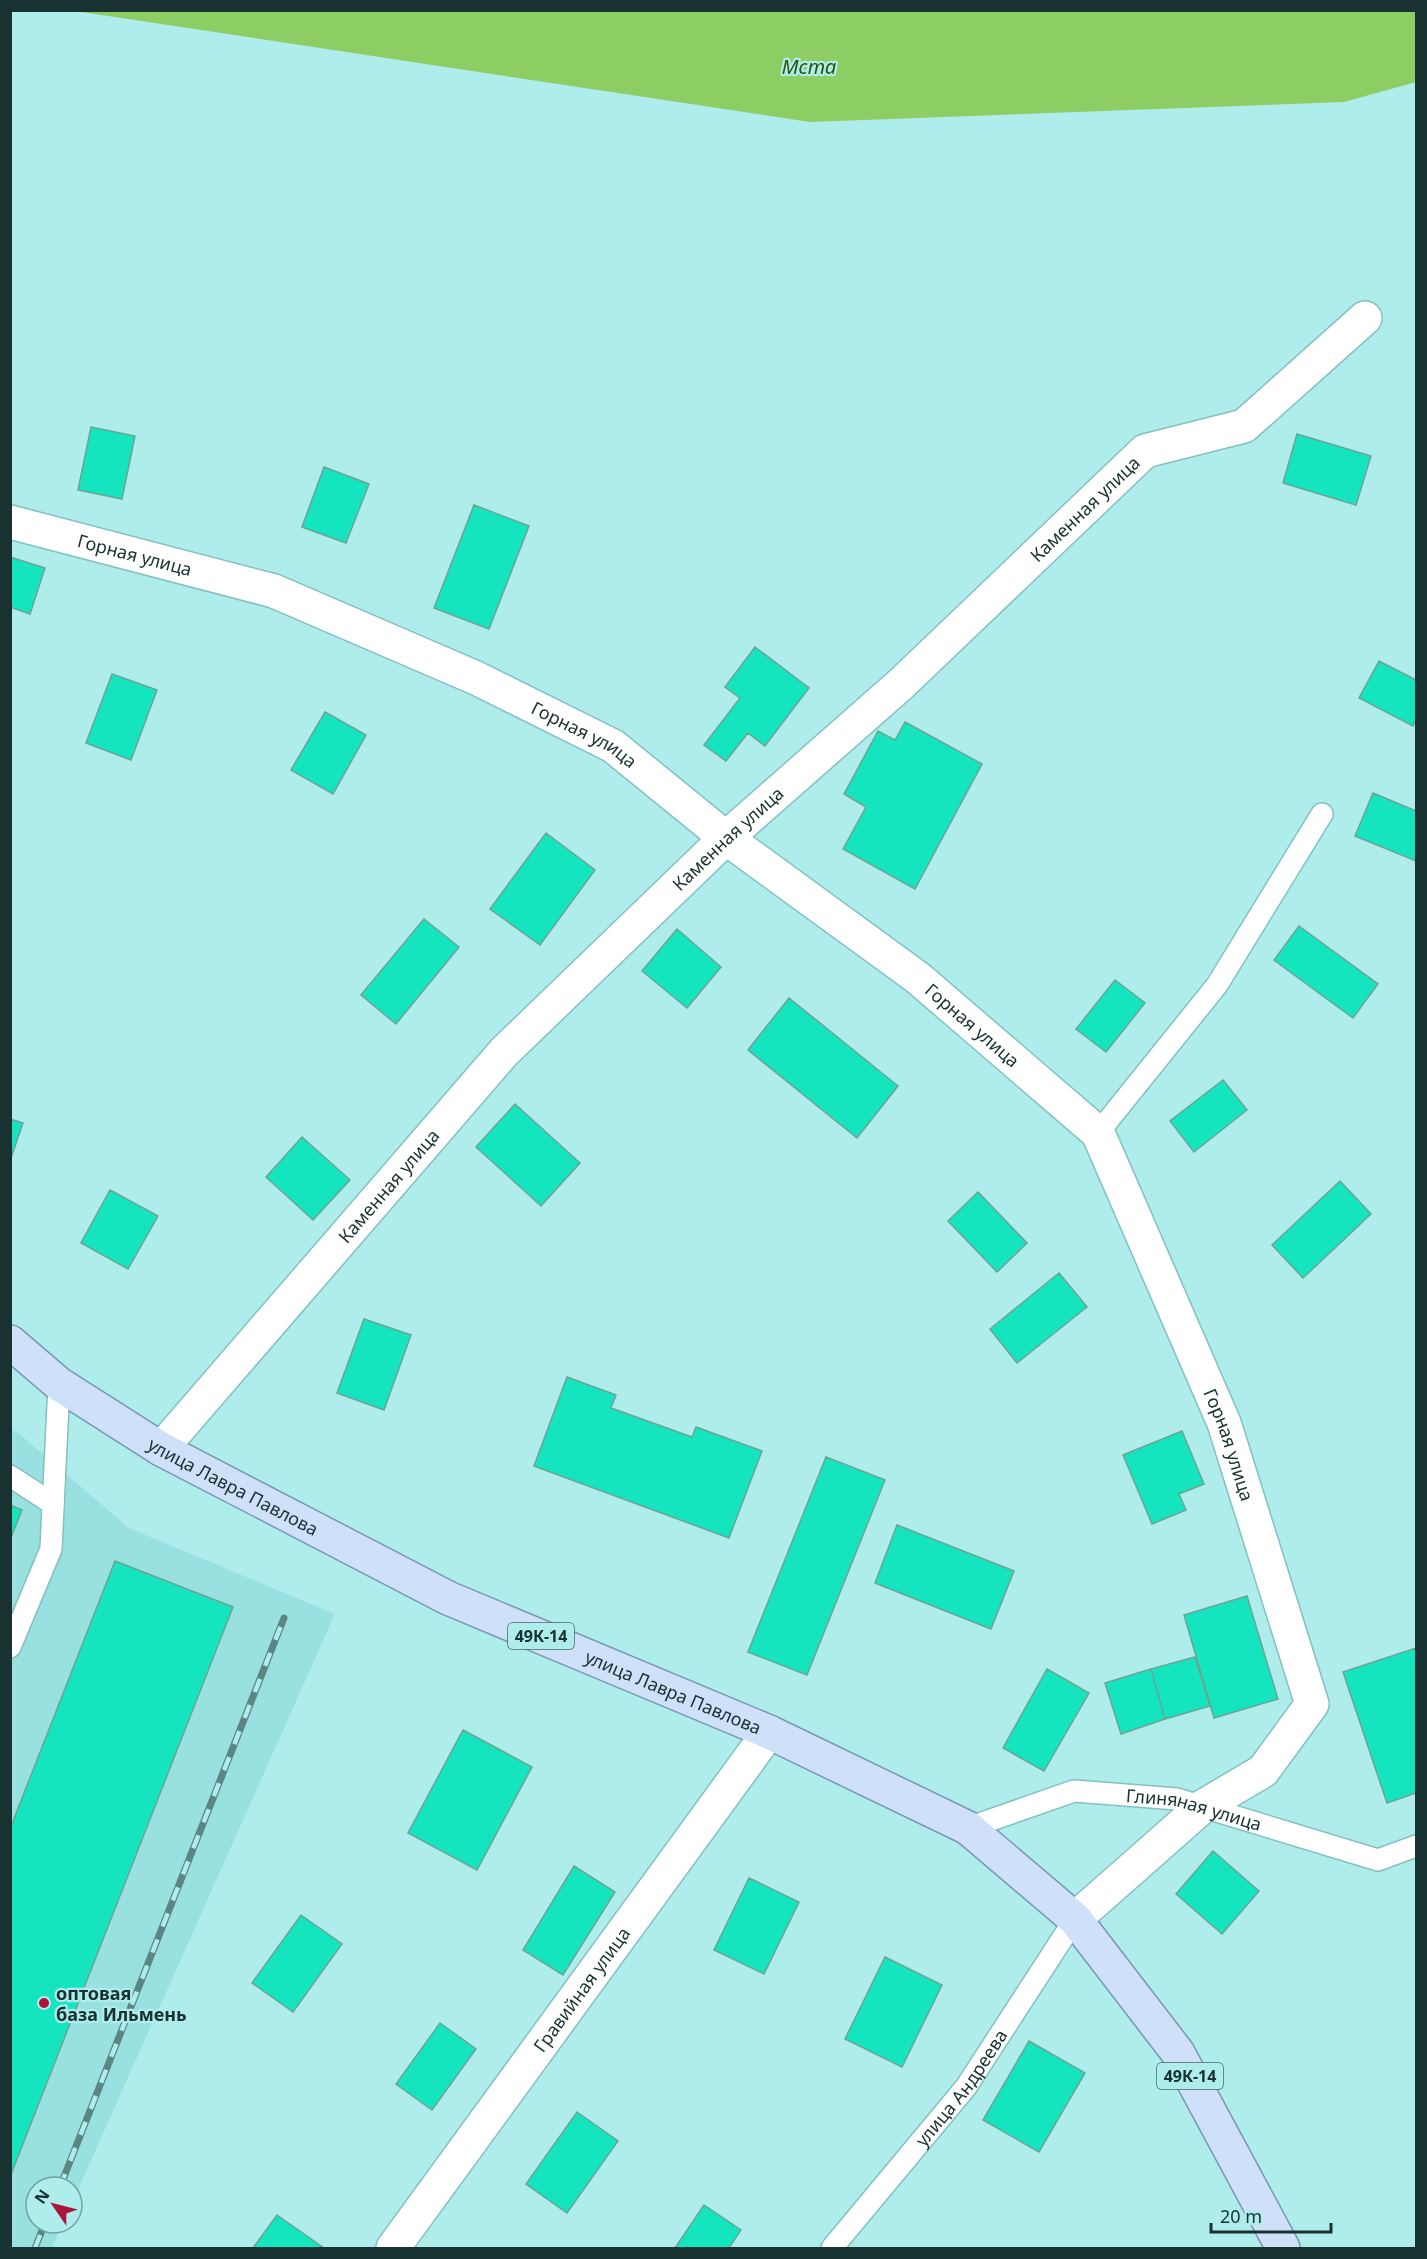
<svg xmlns="http://www.w3.org/2000/svg" width="1427" height="2259" font-family="'Noto Sans',sans-serif">
<rect width="100%" height="100%" fill="#aeedec"/>
<path fill="#98e1e0" d="M10 1430 17 1432 129 1528 335 1614 72 2203V2187H36V2223H63L52 2248H11Z"/>
<path fill="#8ccd64" d="M75 11H1416V82L1344 102 810 122Z"/>
<path fill="#14e5bf" stroke="#6ca494" stroke-width="1.5" d="M91 427 135 436 122 499 78 490Z
M1297 434 1371 456 1356 505 1283 483Z
M324 467 369 484 346 543 302 527Z
M474 505 529 526 489 629 434 608Z
M10 557 45 568 30 614 10 607Z
M755 647 809 688 765 746 748 733 726 761 704 745 740 698 725 687Z
M1379 661 1416 680V720L1413 726 1359 698Z
M112 674 157 690 131 760 86 743Z
M325 712 366 735 333 794 291 770Z
M905 722 982 764 915 889 843 849 866 807 844 794 878 731 895 740Z
M1373 793 1416 811V861L1355 836Z
M546 833 595 870 540 945 490 909Z
M424 919 459 947 396 1024 361 995Z
M1299 926 1378 984 1353 1018 1274 960Z
M677 929 721 967 687 1008 642 971Z
M1115 980 1145 1003 1106 1052 1076 1029Z
M789 998 898 1086 857 1138 748 1050Z
M1223 1080 1247 1110 1194 1152 1170 1121Z
M515 1104 580 1163 541 1206 476 1147Z
M10 1119 23 1123 10 1161Z
M302 1137 350 1180 313 1220 266 1177Z
M1340 1181 1371 1214 1303 1278 1272 1245Z
M110 1190 158 1216 128 1269 81 1243Z
M978 1192 1027 1243 997 1272 948 1221Z
M1059 1273 1087 1307 1017 1363 990 1329Z
M364 1319 411 1335 384 1410 337 1393Z
M567 1377 616 1395 611 1408 692 1437 696 1427 762 1451 729 1538 534 1466Z
M1182 1431 1204 1484 1179 1494 1186 1510 1152 1524 1123 1455Z
M826 1457 885 1480 807 1675 748 1652Z
M10 1505 22 1510 10 1540Z
M897 1525 1014 1571 991 1629 875 1583Z
M115 1561 233 1607 10 2177V1829Z
M1247 1596 1278 1699 1214 1718 1184 1615Z
M1416 1648V1793L1387 1803 1343 1672Z
M1195 1657 1210 1706 1165 1719 1151 1669Z
M1047 1669 1089 1693 1044 1771 1003 1748Z
M1151 1669 1165 1719 1121 1734 1105 1683Z
M463 1730 532 1767 477 1870 408 1833Z
M1213 1851 1259 1891 1222 1934 1176 1894Z
M574 1866 615 1892 563 1975 523 1950Z
M749 1878 799 1902 764 1974 714 1950Z
M301 1915 342 1944 293 2012 252 1983Z
M885 1957 942 1985 902 2067 845 2039Z
M440 2023 476 2049 432 2110 396 2084Z
M1029 2041 1085 2073 1039 2152 983 2120Z
M577 2112 618 2141 567 2213 526 2184Z
M704 2205 741 2230 729 2248H675Z
M277 2215 324 2248H253Z"/>
<g fill="none" stroke-linecap="round" stroke-linejoin="round">
<g stroke="#83c1c0" stroke-width="24">
<g id="lane">
<path d="M1098 1133 1217 985 1322 814"/>
<path d="M10 1476 53 1504"/>
<path d="M10 1647 51 1549 59 1384"/>
<path id="s1" d="M968 1828 1074 1791 1177 1799 1378 1860 1416 1846"/>
<path id="s2" d="M832 2248 966 2087 1075 1919"/>
</g>
</g>
<g stroke="#83c1c0" stroke-width="36">
<g id="street">
<path id="s3" d="M10 522 274 591 476 678 613 746 726 838 918 978 1098 1133 1224 1423 1312 1704 1263 1771 1202 1807 1075 1919"/>
<path id="s4" d="M161 1449 504 1052 726 838 901 684 1145 451 1244 426 1365 318"/>
<path id="s5" d="M393 2248 769 1732"/>
</g>
</g>
<g stroke="#7a97b0" stroke-width="36">
<g id="primary">
<path id="s6" d="M10 1342 59 1384 161 1449 448 1598 769 1732 968 1828 1075 1919 1178 2053 1283 2248"/>
</g>
</g>
<use href="#lane" stroke="#fff" stroke-width="21"/>
<use href="#street" stroke="#fff" stroke-width="33"/>
<use href="#primary" stroke="#cee1f9" stroke-width="33"/>
<g stroke="#5b8685" stroke-width="7">
<path id="rail" d="M60 2187 284 1618
M35 2248 45 2223"/>
</g>
<use href="#rail" stroke="#aeedec" stroke-width="4.5" stroke-dasharray="14" stroke-linecap="butt"/>
</g>
<circle fill="#ab153b" stroke="#aeedec" stroke-width="2" cx="44" cy="2003" r="6"/>
<g text-anchor="middle" dominant-baseline="central" stroke-width="4.5" stroke-linejoin="round" paint-order="stroke">
<g fill="#aeedec" stroke="#456a69" stroke-width="1.5">
<rect x="508" y="1623" width="66" height="26" rx="4.5"/>
<rect x="1157" y="2063" width="66" height="26" rx="4.5"/>
</g>
<g font-size="16" font-weight="bold" fill="#183231">
<text x="541" y="1636">49К-14</text>
<text x="1190" y="2076">49К-14</text>
</g>
<g font-size="18" fill="#183231" stroke="#aeedec">
<text stroke="none"><textPath href="#s4" startOffset="1320">Каменная улица</textPath></text>
<text stroke="none"><textPath href="#s3" startOffset="129">Горная улица</textPath></text>
<text stroke="none"><textPath href="#s3" startOffset="615">Горная улица</textPath></text>
<text stroke="none"><textPath href="#s4" startOffset="834">Каменная улица</textPath></text>
<text stroke="none"><textPath href="#s3" startOffset="1101">Горная улица</textPath></text>
<text stroke="none"><textPath href="#s4" startOffset="348">Каменная улица</textPath></text>
<text stroke="none"><textPath href="#s3" startOffset="1605">Горная улица</textPath></text>
<text stroke="none"><textPath href="#s6" startOffset="267">улица Лавра Павлова</textPath></text>
<text stroke="none"><textPath href="#s6" startOffset="753">улица Лавра Павлова</textPath></text>
<text stroke="none"><textPath href="#s1" startOffset="234">Глиняная улица</textPath></text>
<text stroke="none"><textPath href="#s5" startOffset="320">Гравийная улица</textPath></text>
<text stroke="none"><textPath href="#s2" startOffset="206">улица Андреева</textPath></text>
</g>
<g font-size="18" font-weight="bold" fill="#183231" stroke="#aeedec" text-anchor="start">
<text x="56" y="1993">оптовая<tspan x="56" dy="21">база Ильмень</tspan></text>
</g>
<g font-size="20" font-style="italic" fill="#2a5206" stroke="#aeedec">
<text x="809" y="66">Мста</text>
</g>
</g>
<rect width="1427" height="2259" fill="none" stroke="#183231" stroke-width="24"/>
<g transform="translate(54 2205) rotate(305)"><circle r="28" fill="#aeedec" stroke="#72a2a1" stroke-width="1.5"/>
<path d="M0-4.5L10 22L0 15L-10 22Z" fill="#ab153b"/>
<text y="-9" font-size="16" font-weight="bold" text-anchor="middle" fill="#183231">N</text>
</g>
<path d="M1211 2223v9h120v-9" fill="none" stroke="#183231" stroke-width="3"/>
<text x="1220" y="2223" font-size="18" fill="#183231" stroke="#aeedec" stroke-width="4.5" paint-order="stroke">20 m</text>
</svg>
